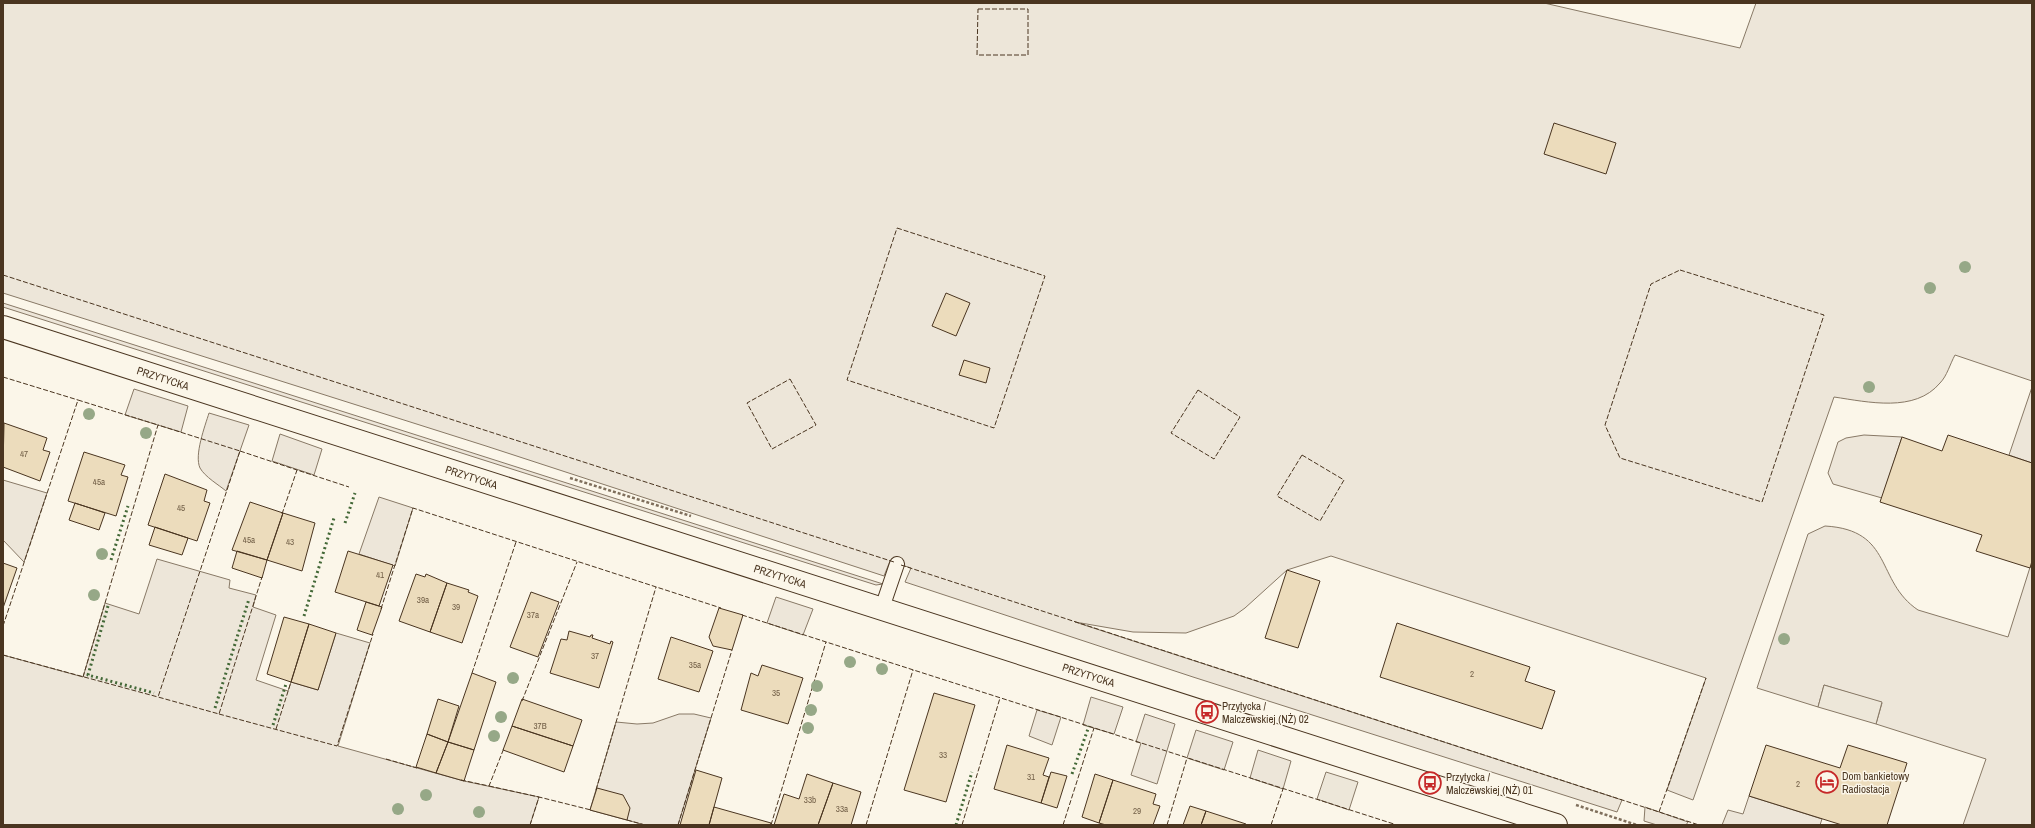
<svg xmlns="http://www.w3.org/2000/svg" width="2035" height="828" font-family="'Archivo Narrow',sans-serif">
<rect width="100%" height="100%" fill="#fbf6e9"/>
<path fill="#ede6d9" stroke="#887966" d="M3 3H1544L1740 48 1756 3H2032V381L1955 355C1950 364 1947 376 1940 383 1915 413 1868 402 1834 397L1693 800 1667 790 1706 678 1331 556 1287 570 1245 608 1234 616 1186 633 1133 632 1075 622 1622 800 1617 812 1193 677 905 582 911 568 890 561 884 576 486 446 3 293Z
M3 303 883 584 876 585 3 307Z
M2032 387V463L2009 455Z
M134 389 188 406 181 432 125 415Z
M209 413 249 425 226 491C219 485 205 477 200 468 194 455 205 426 209 413Z
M280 434 322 449 314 475 272 461Z
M1864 435 1902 437 1882 498 1833 484 1828 473 1838 442 1846 438Z
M3 480 47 493 24 562 3 540Z
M379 497 413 508 395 566 359 554Z
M1825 526C1894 530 1875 581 1918 610L2008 637 2032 561V825H1963L1986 759 1876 724 1882 703 1824 685 1818 707 1757 688 1808 534Z
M157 559 230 580 229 588 256 595 253 607 276 615 256 680 288 691 291 682 318 690 336 633 370 643 338 746 464 781 539 797 530 825H3V655L83 677 105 603 139 614Z
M776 597 813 609 803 635 767 623Z
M1091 697 1123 707 1114 734 1083 725Z
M1037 710 1061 717 1052 745 1029 736Z
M679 714H694L711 718 678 825H645L590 810 616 722 637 724 653 723Z
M1145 714 1175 724 1157 784 1131 775 1141 743 1136 742Z
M1196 730 1233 742 1224 770 1187 758Z
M1258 750 1291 761 1283 789 1250 778Z
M1749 796 1822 819 1820 825H1722L1728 810 1743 814Z
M1645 807 1688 822 1686 825H1657L1644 821Z"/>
<path fill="#ede7d9" stroke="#887966" d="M1824 685 1882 702 1876 724 1818 707Z
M1326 772 1358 782 1349 810 1317 799Z"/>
<path fill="#ecdcbc" stroke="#4a3520" d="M1554 123 1616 143 1606 174 1544 154Z
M946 293 970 303 956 336 932 326Z
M964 360 990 368 986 383 959 375Z
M4 423 47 438 43 450 50 452 40 481 3 467Z
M1948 435 2032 463V561L2030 568 1976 551 1982 535 1880 502 1902 437 1942 451Z
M84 452 125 465 121 475 128 477 116 516 68 501Z
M165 474 207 490 204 501 210 503 197 541 148 525Z
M250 502 283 513 267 560 232 550Z
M75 503 105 513 99 530 69 520Z
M283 513 315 523 302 571 267 560Z
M155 527 188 538 182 555 149 545Z
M237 551 267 560 262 578 232 568Z
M348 551 393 565 379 606 335 592Z
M3 563 17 568 3 608Z
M1287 570 1320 581 1298 648 1265 638Z
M416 574 425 577 426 574 447 583 430 632 399 621Z
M447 583 469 590 468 592 478 596 462 643 430 632Z
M531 592 559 602 538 657 510 647Z
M366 602 382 607 372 635 357 630Z
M719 608 743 615 732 650 713 646 709 637Z
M284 617 309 624 291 682 267 674Z
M1397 623 1530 667 1525 681 1555 691 1542 729 1380 677Z
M309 624 336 633 318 690 291 682Z
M569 631 590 637 591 635H593L592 638 610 644 611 641 613 642 599 688 550 673 561 639 567 640Z
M671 637 713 651 699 692 658 679Z
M762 665 803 678 788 724 741 710 751 673 758 676Z
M472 673 496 682 474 750 448 742Z
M934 693 975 705 946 802 904 790Z
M438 699 459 706 448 742 427 734Z
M522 699 582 720 573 746 512 726Z
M512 726 573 746 564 772 503 750Z
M427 734 448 742 436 773 416 767Z
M448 742 474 750 464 781 436 773Z
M1007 745 1049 758 1043 775 1049 777 1041 803 994 789Z
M1766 745 1840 768 1848 745 1907 763 1887 825H1842L1749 796Z
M696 770 722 778 709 825H680Z
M1051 772 1067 776 1057 808 1041 803Z
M807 774 833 783 818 825H774L784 794 799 799Z
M1095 774 1113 780 1099 823 1082 817Z
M1113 780 1156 794 1153 804 1160 806 1153 825H1106L1099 823Z
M833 783 861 792 851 825H818Z
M597 788 623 795 630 808 627 820 590 810Z
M1190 806 1206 811 1201 825H1183Z
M714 807 771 823 770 825H709Z
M1206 811 1246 824 1245 825H1201Z"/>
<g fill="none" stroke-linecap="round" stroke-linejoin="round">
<g stroke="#4a3520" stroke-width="16">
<path id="lane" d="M882 608 897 564"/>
</g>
<g stroke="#4a3520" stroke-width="24">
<g id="secondary">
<path id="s1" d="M3 327 1556 825"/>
</g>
</g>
<path stroke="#7f6f5c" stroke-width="2.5" stroke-dasharray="3 2" stroke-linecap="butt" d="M570 478 691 516
M1576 805 1637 825"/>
<use href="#lane" stroke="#fbf6e9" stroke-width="14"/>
<use href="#secondary" stroke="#fbf6e9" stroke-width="22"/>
<path stroke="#436837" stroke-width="3" stroke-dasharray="2 3" stroke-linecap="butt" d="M345 523 355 493
M111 560 128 506
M108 606 88 675 154 693
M304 616 334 518
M215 708 249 599
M273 725 286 684
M1072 774 1089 726
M956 825 972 772"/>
<path stroke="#4a3520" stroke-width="1" stroke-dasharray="5 2" stroke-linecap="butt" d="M978 9H1028V55H977Z
M897 228 1045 276 994 428 847 380Z
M1680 270 1824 315 1762 502 1620 458 1605 425 1651 284Z
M3 275 894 562
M3 377 78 400
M790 379 816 425 772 449 747 403Z
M1198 390 1240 417 1214 459 1171 433Z
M240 451 297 470
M1302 455 1344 480 1320 521 1277 496Z
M282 514 297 470 349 487
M901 565 1699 825
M381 609 413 508 721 608
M742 615 1397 825
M3 626 78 400 158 425
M3 655 158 697
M472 673 516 542
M83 677 158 425 240 451 158 697 219 714 262 577
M522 701 577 562
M219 714 337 746 373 634
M276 729 291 682
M386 759 417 768
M461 780 489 786 504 748
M489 786 539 797
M596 790 656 587
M1659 812 1706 678
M627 820 645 825
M530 825 539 797 591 810
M678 825 732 650
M771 825 826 642
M866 825 913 670
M962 825 1000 698
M1063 825 1094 728
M1167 825 1187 758
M1271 825 1283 789"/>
</g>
<g fill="#96a887">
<circle cx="1965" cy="267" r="6"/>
<circle cx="1930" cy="288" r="6"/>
<circle cx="1869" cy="387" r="6"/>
<circle cx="89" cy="414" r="6"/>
<circle cx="146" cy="433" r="6"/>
<circle cx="102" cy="554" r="6"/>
<circle cx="94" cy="595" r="6"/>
<circle cx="1784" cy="639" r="6"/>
<circle cx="850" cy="662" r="6"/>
<circle cx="882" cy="669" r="6"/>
<circle cx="513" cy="678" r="6"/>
<circle cx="817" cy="686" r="6"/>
<circle cx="811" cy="710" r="6"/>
<circle cx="501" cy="717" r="6"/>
<circle cx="808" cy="728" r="6"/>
<circle cx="494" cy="736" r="6"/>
<circle cx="426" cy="795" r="6"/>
<circle cx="398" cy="809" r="6"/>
<circle cx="479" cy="812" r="6"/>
</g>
<defs>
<g id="bus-ring" transform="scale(1.15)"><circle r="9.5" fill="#fbf6e9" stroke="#c62828" stroke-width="1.5"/><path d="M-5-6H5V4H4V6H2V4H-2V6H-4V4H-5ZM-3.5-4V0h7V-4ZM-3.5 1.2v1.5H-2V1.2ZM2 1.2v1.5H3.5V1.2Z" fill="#c62828"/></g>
<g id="hotel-ring" transform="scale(1.15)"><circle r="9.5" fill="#fbf6e9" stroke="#c62828" stroke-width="1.5"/><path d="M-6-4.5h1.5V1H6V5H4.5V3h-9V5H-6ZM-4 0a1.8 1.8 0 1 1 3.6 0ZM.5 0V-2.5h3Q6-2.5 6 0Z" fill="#c62828"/></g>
</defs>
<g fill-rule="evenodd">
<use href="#bus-ring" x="1207" y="712"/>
<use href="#hotel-ring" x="1827" y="782"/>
<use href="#bus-ring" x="1430" y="783"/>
</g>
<g text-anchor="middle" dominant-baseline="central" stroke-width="3" stroke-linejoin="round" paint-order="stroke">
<g font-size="9" fill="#725f47">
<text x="24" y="454">47</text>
<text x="99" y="482">45a</text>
<text x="181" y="508">45</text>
<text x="249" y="540">45a</text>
<text x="290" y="542">43</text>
<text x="380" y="575">41</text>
<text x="423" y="600">39a</text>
<text x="456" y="607">39</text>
<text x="533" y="615">37a</text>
<text x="595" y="656">37</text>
<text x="695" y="665">35a</text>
<text x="1472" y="674">2</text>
<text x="776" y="693">35</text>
<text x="540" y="726">37B</text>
<text x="943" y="755">33</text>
<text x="1031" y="777">31</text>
<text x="1798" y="784">2</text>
<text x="810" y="800">33b</text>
<text x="842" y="809">33a</text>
<text x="1137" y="811">29</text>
</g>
<g font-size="11" fill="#4a3520" stroke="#fbf6e9">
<text stroke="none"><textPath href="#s1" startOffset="168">PRZYTYCKA</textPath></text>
<text stroke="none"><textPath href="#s1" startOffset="492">PRZYTYCKA</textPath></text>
<text stroke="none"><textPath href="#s1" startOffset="816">PRZYTYCKA</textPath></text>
<text stroke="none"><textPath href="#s1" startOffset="1140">PRZYTYCKA</textPath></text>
</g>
<g font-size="11" fill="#4a3520" stroke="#fbf6e9" text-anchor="start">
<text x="1222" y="706">Przytycka /<tspan x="1222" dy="13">Malczewskiej (NŻ) 02</tspan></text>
<text x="1842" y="776">Dom bankietowy<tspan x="1842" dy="13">Radiostacja</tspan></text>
<text x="1446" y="777">Przytycka /<tspan x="1446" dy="13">Malczewskiej (NŻ) 01</tspan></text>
</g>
</g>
<rect width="2035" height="828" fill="none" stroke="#4a3520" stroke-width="8"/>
</svg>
